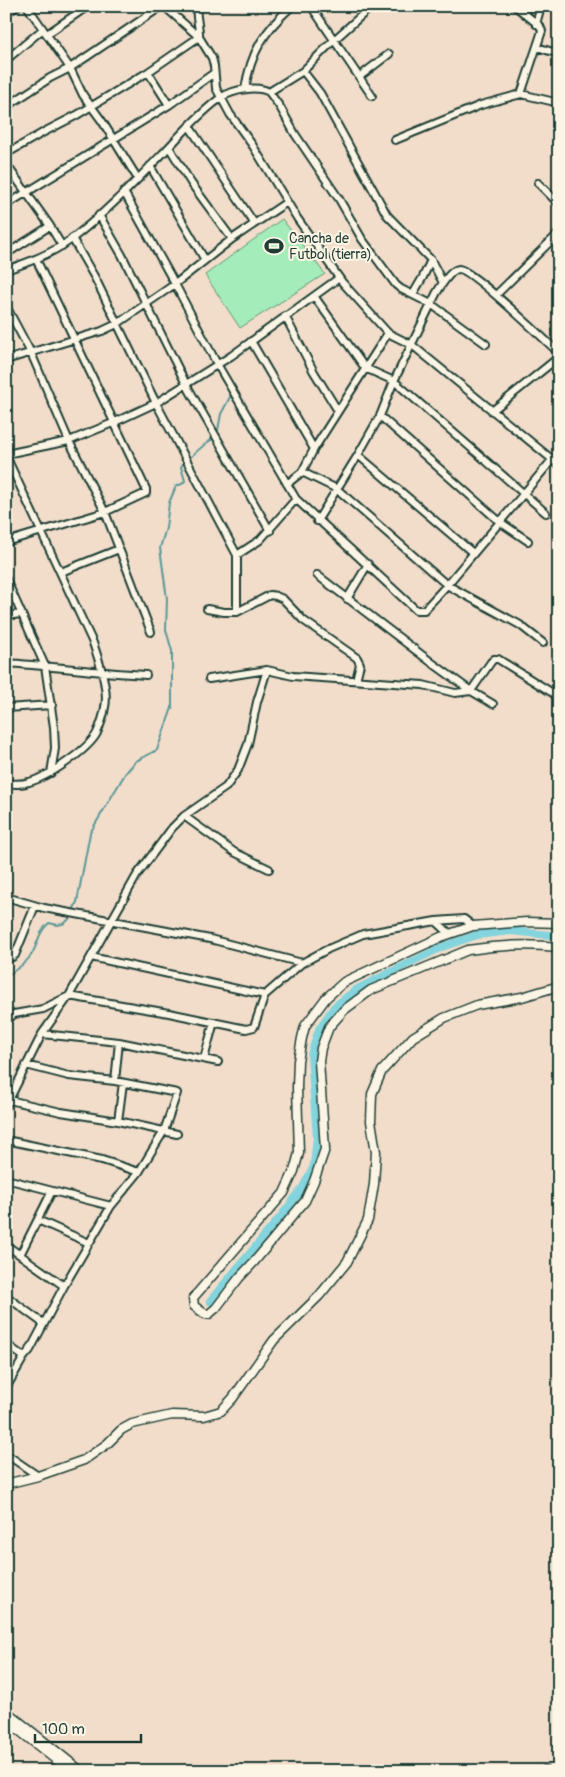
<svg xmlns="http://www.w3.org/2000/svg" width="565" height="1777" font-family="Pangolin,sans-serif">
<rect width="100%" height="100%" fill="#f1ddca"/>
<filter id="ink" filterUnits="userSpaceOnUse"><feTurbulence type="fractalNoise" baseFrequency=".02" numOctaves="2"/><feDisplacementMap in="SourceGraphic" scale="10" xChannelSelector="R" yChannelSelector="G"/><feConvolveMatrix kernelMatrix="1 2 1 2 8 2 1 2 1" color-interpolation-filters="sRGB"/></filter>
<g filter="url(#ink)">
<path fill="#a4ecb9" stroke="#629476" d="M282 219 325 274 240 328 205 275Z"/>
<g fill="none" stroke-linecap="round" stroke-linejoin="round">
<path stroke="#5b9899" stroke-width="2" d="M216 433 218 430 221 414 230 397
M6 976C14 971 23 966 29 958 39 946 36 934 49 923L58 925 65 923 69 919 77 902 90 833 125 774 136 761 157 750 172 708V651L166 630 167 599 160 548 166 528 169 503 176 486 182 484 185 481 181 467C183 463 206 443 211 440L212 436"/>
<path stroke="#83d4dc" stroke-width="8" d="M210 1301 282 1215 302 1189 314 1166 317 1137 311 1055 319 1029 334 1007 357 989 442 947 477 935 511 931 559 936"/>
<g stroke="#1f3d34" stroke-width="10">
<path id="minor" d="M27 6 70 68 83 95 102 121 138 179
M164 6 199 37 212 58 214 66 216 88 230 114 253 146 297 218 342 282 388 333 412 345 559 465
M311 6 372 96
M427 6V7
M6 13 18 6
M536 24 541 6
M47 34 88 6
M537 47 559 54
M6 60 43 29
M303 71 320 93 387 215 431 260 443 283
M148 72 169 105
M359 77 389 54
M245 89C251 52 264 31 292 6
M269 92 280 107 295 134 339 199 362 239 396 285 401 289 431 304 486 344
M521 94 559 103
M6 107 50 78 70 68 162 6
M189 126 254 223
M395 140 481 105 521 94 542 31 540 26 515 6
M169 147 191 183 232 239
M6 154 44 132 77 115 148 72 199 37C200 27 195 17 197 6
M6 164 50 226 62 246
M150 166 205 260
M538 183 559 204
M124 192 175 284 217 364 296 499 416 610H424L447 585 552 460
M6 205 169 105 214 73
M99 215 122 255 186 384 270 531
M72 238 95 278 156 403 237 555
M6 254 50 226
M6 270C27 263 51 254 69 241 105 214 137 180 169 147 184 131 204 109 222 97 233 90 257 85 269 92L303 71 334 40 372 6
M413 294 423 277 431 260
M496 295 559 233
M314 296 365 368 394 381 546 513
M6 306 31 353 69 441 105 512 151 632
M285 316 314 372 338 411
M251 341 314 449
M6 360 102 331 117 324 175 284 232 239 287 202
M492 411 559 357
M380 416 500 522 528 541
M6 454 69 441 115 422 156 403 231 356 339 278
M358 455 473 553
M6 456 93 643C99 660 109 690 105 707 104 715 100 726 97 733 88 750 48 777 29 782 21 785 14 784 6 783
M302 472 337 489 447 585 520 625 543 643
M287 484 302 472 314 449 388 333
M317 521 358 455 380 416 394 381 436 294C440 287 451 269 459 269 472 270 545 340 559 353
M6 542 105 512 146 493V489L36 259
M61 572 119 549
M317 575 431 662 471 691 491 662 494 659H498L559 697
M6 579 45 666 54 727 55 748 51 773
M347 599 368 564
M207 609 224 612H237L270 595 276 596 283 599 303 620 357 658 360 664 356 680
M237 612V555L260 540 296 499
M6 616 21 614
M6 663C53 666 99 673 146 675
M209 679 267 670 293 676 423 685 455 693 471 691 493 704
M6 708 52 705
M184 816 234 852 269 869
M6 897 44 908 210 939 302 963
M436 921 464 919 473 926
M6 954 12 957 15 955 35 906
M91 957 265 995 302 963 328 949 363 934 436 921 450 934
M6 1021 14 1014 43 1009 69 996 169 1013 246 1029 254 1027 265 995
M42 1034 119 1042 218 1062
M204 1059 214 1022
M115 1081 119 1042
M9 1100 61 1112 118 1121 177 1134
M6 1106 42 1034 69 996 137 875 172 828 184 816 226 787 238 770 248 744 257 702 267 670
M118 1121 123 1083
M6 1140 102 1160 139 1172
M6 1179 111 1206
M38 1220 89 1243
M6 1245 64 1286
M20 1255 52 1191
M6 1296 44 1324
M6 1344 24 1357
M6 1388 24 1357 30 1350 64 1286 111 1206 139 1172 164 1131 177 1093 115 1081 69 1076 26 1065
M6 1454 38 1476
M545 1770V1771"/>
</g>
<g stroke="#1f3d34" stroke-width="11">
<path id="tertiary" d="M559 923 527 922 473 926 441 937 344 982 326 998 305 1026 302 1038 298 1061 297 1087 299 1153 294 1171 284 1193 193 1298 194 1306 205 1314H209L216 1308 239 1278 254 1262 305 1201 314 1181 325 1149 319 1061 321 1048 329 1027 344 1010 371 990 468 950C498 945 528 944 559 947
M6 1484 38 1476 84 1460 107 1444 121 1430 132 1424 172 1415 204 1416 221 1411 233 1398 274 1340 319 1296 347 1262 368 1220 374 1184 376 1152 371 1121 372 1094 382 1071 413 1037 444 1018 477 1005 522 997 559 986
M6 1711 81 1771
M6 1720 70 1771"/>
</g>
<use href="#minor" stroke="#fcf5e5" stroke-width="6"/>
<use href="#tertiary" stroke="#fcf5e5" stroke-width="8"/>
</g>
</g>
<defs>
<g id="stadium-bare" transform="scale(1.5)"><path d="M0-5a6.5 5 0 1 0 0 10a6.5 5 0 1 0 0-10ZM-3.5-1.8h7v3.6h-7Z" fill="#1f3d34" stroke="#fcf5e5" stroke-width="2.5" paint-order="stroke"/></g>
</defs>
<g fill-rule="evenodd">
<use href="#stadium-bare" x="274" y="246"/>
</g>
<g text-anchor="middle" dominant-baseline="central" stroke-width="4" stroke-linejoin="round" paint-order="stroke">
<g font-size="14" fill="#1f3d34" stroke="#fcf5e5" text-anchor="start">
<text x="289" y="238">Cancha de<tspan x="289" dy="16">Futbol (tierra)</tspan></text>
</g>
</g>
<rect width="565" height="1777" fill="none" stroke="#fcf5e5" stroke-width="25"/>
<rect x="12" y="12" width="540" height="1752" fill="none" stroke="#1f3d34" stroke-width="2" filter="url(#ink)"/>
<path d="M35 1734v8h106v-8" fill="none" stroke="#1f3d34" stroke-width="2.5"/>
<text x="42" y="1734" font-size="15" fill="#1f3d34" stroke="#fcf5e5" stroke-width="4" paint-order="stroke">100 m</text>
</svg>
